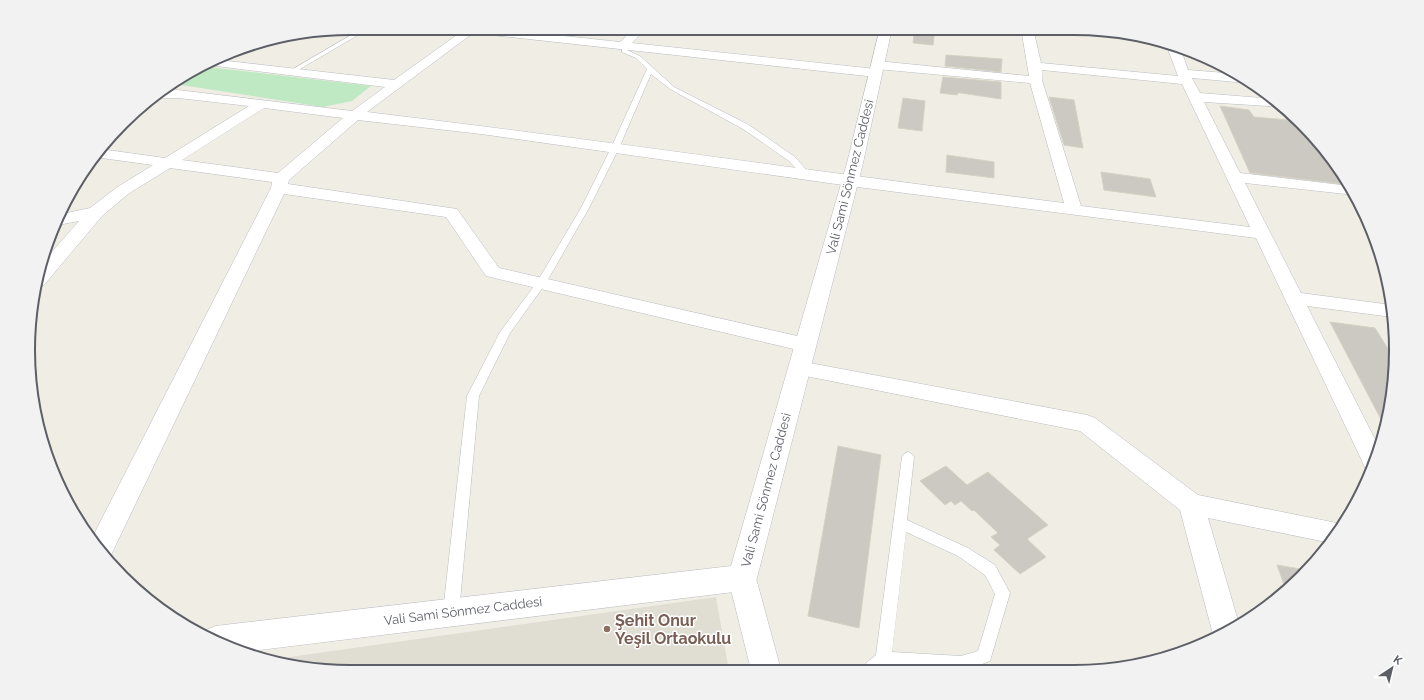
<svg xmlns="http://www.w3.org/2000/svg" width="1424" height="700" font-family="Raleway,sans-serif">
<rect width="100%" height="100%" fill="#f0eee4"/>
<path fill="#e0ded3" d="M716 597 729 671 350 672 287 666 268 660Z"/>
<path fill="#bfe9c3" d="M208 67 371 86 352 101 323 107 181 85Z"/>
<path fill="#cbc9c1" stroke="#d5d1c2" d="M915 28H935L933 45 913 43Z
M946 55 1002 59 1001 72 945 66Z
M943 77 1001 82V99L961 93H958L957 95 940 93Z
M1049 97 1074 100 1083 148 1064 145Z
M903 98 925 101 922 131 898 128Z
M1220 106 1249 110 1254 117 1300 121 1342 171 1344 176 1336 175 1343 184 1250 173Z
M947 155 994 162V178L946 172Z
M1101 172 1150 179 1156 197 1104 190Z
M1330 322 1375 328 1395 360 1390 413 1385 427Z
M838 446 881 455 859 628 808 616Z
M946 466 967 485 988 472 1048 525 1027 539 1046 557 1020 574 994 550 1000 545 991 537 998 533 974 510 972 511 961 501 955 505 951 501 945 505 920 481Z
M1277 565 1306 570 1286 590Z"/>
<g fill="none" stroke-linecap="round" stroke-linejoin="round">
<g stroke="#b9bcc1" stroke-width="1">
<path id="lane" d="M363 28H370L293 73 288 72Z
M622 44H626L627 50 640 56 674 87 749 125 795 157 811 175 807 177H804L789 161 743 129 670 89 651 74 619 148 589 208 546 283 510 333 479 396 459 612 456 617 451 619 446 617 443 612 467 396 500 332 537 282 581 208 611 148 647 69 636 58 622 52Z
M908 452 912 454 914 457 907 520 968 548 995 565 1010 593 990 661 967 670H932L886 667 883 670H863L865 664 876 655 902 457 904 454ZM906 532 958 556 985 575 995 594 978 651 961 656 892 652Z"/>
</g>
<g stroke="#b9bcc1" stroke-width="1">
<path id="street" d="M452 28H490L620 42 635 28H647L632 43 876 69 880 70 882 73 880 76 876 77 473 33 367 112C600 140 832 174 1064 203L1030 83 877 69 873 68 871 65 873 62 877 61 1029 76 1021 28H1033L1041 63 1178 76 1167 47 1170 44 1180 47 1188 70 1238 74 1252 82 1247 83 1192 78 1200 93 1274 99 1283 107 1204 102 1240 173 1350 186 1355 195 1245 183 1301 293 1392 305V317L1307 306 1379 447 1372 472 1366 470 1363 463 1256 238 850 186 481 134 358 120 289 180 288 184 457 209 499 268 806 338 813 340 816 345 813 350 806 352 486 276 446 217 284 194 111 555 107 556 93 536 271 188 272 182 170 168 128 194 102 216 44 285 35 286 44 261 79 221 58 225 62 214 90 208 116 188 153 165 94 157 100 149 165 158 249 106 178 98 149 99 160 91 178 90 352 111 385 87 208 65 219 60 394 80 461 32 454 30ZM1042 70 1182 84 1250 227 1081 206 1042 80ZM264 108 343 118 278 173 182 160Z
M799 361 1087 415 1095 418 1198 495 1342 524 1331 543 1208 518 1239 624 1214 638 1180 510 1080 431 791 373 788 368 791 363Z
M742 566 752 569 756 578 781 670H751L728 578 732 569Z"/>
</g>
<g stroke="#babcc3" stroke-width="1">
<path id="secondary" d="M880 28H892L863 163 757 578 752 587 742 591 243 652 227 647 202 634 204 631 215 626 731 566 847 163Z"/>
</g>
<use href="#lane" fill="#fff" fill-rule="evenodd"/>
<use href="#street" fill="#fff" fill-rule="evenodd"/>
<use href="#secondary" fill="#fff" fill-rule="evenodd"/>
</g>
<circle fill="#8d6e63" stroke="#fff" stroke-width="1.5" cx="607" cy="629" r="4"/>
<g text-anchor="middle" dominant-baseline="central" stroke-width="3" stroke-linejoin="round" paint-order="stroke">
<g font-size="13" fill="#5c5f66" stroke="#fff">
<text transform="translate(850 177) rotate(-76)">Vali Sami Sönmez Caddesi</text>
<text transform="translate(766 490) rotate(-75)">Vali Sami Sönmez Caddesi</text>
<text transform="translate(463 611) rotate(-7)">Vali Sami Sönmez Caddesi</text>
</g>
<g font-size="16" font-weight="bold" fill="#785e54" stroke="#fff" text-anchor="start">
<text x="615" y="620">Şehit Onur<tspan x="615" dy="18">Yeşil Ortaokulu</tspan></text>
</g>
</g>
<path d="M0 0H1424V700H0ZM350 35H1074A315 315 0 0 1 1389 350V350A315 315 0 0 1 1074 665H350A315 315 0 0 1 35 350V350A315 315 0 0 1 350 35Z" fill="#f2f2f3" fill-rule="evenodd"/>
<path fill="none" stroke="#5c5f66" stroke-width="2" d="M350 35H1074A315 315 0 0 1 1389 350V350A315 315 0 0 1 1074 665H350A315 315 0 0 1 35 350V350A315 315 0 0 1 350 35Z"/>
<g transform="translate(1392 668) rotate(35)" stroke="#ffffff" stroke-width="3" paint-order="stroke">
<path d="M0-3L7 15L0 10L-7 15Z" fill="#5c5f66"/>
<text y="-6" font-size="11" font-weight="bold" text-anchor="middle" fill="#5c5f66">K</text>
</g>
</svg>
